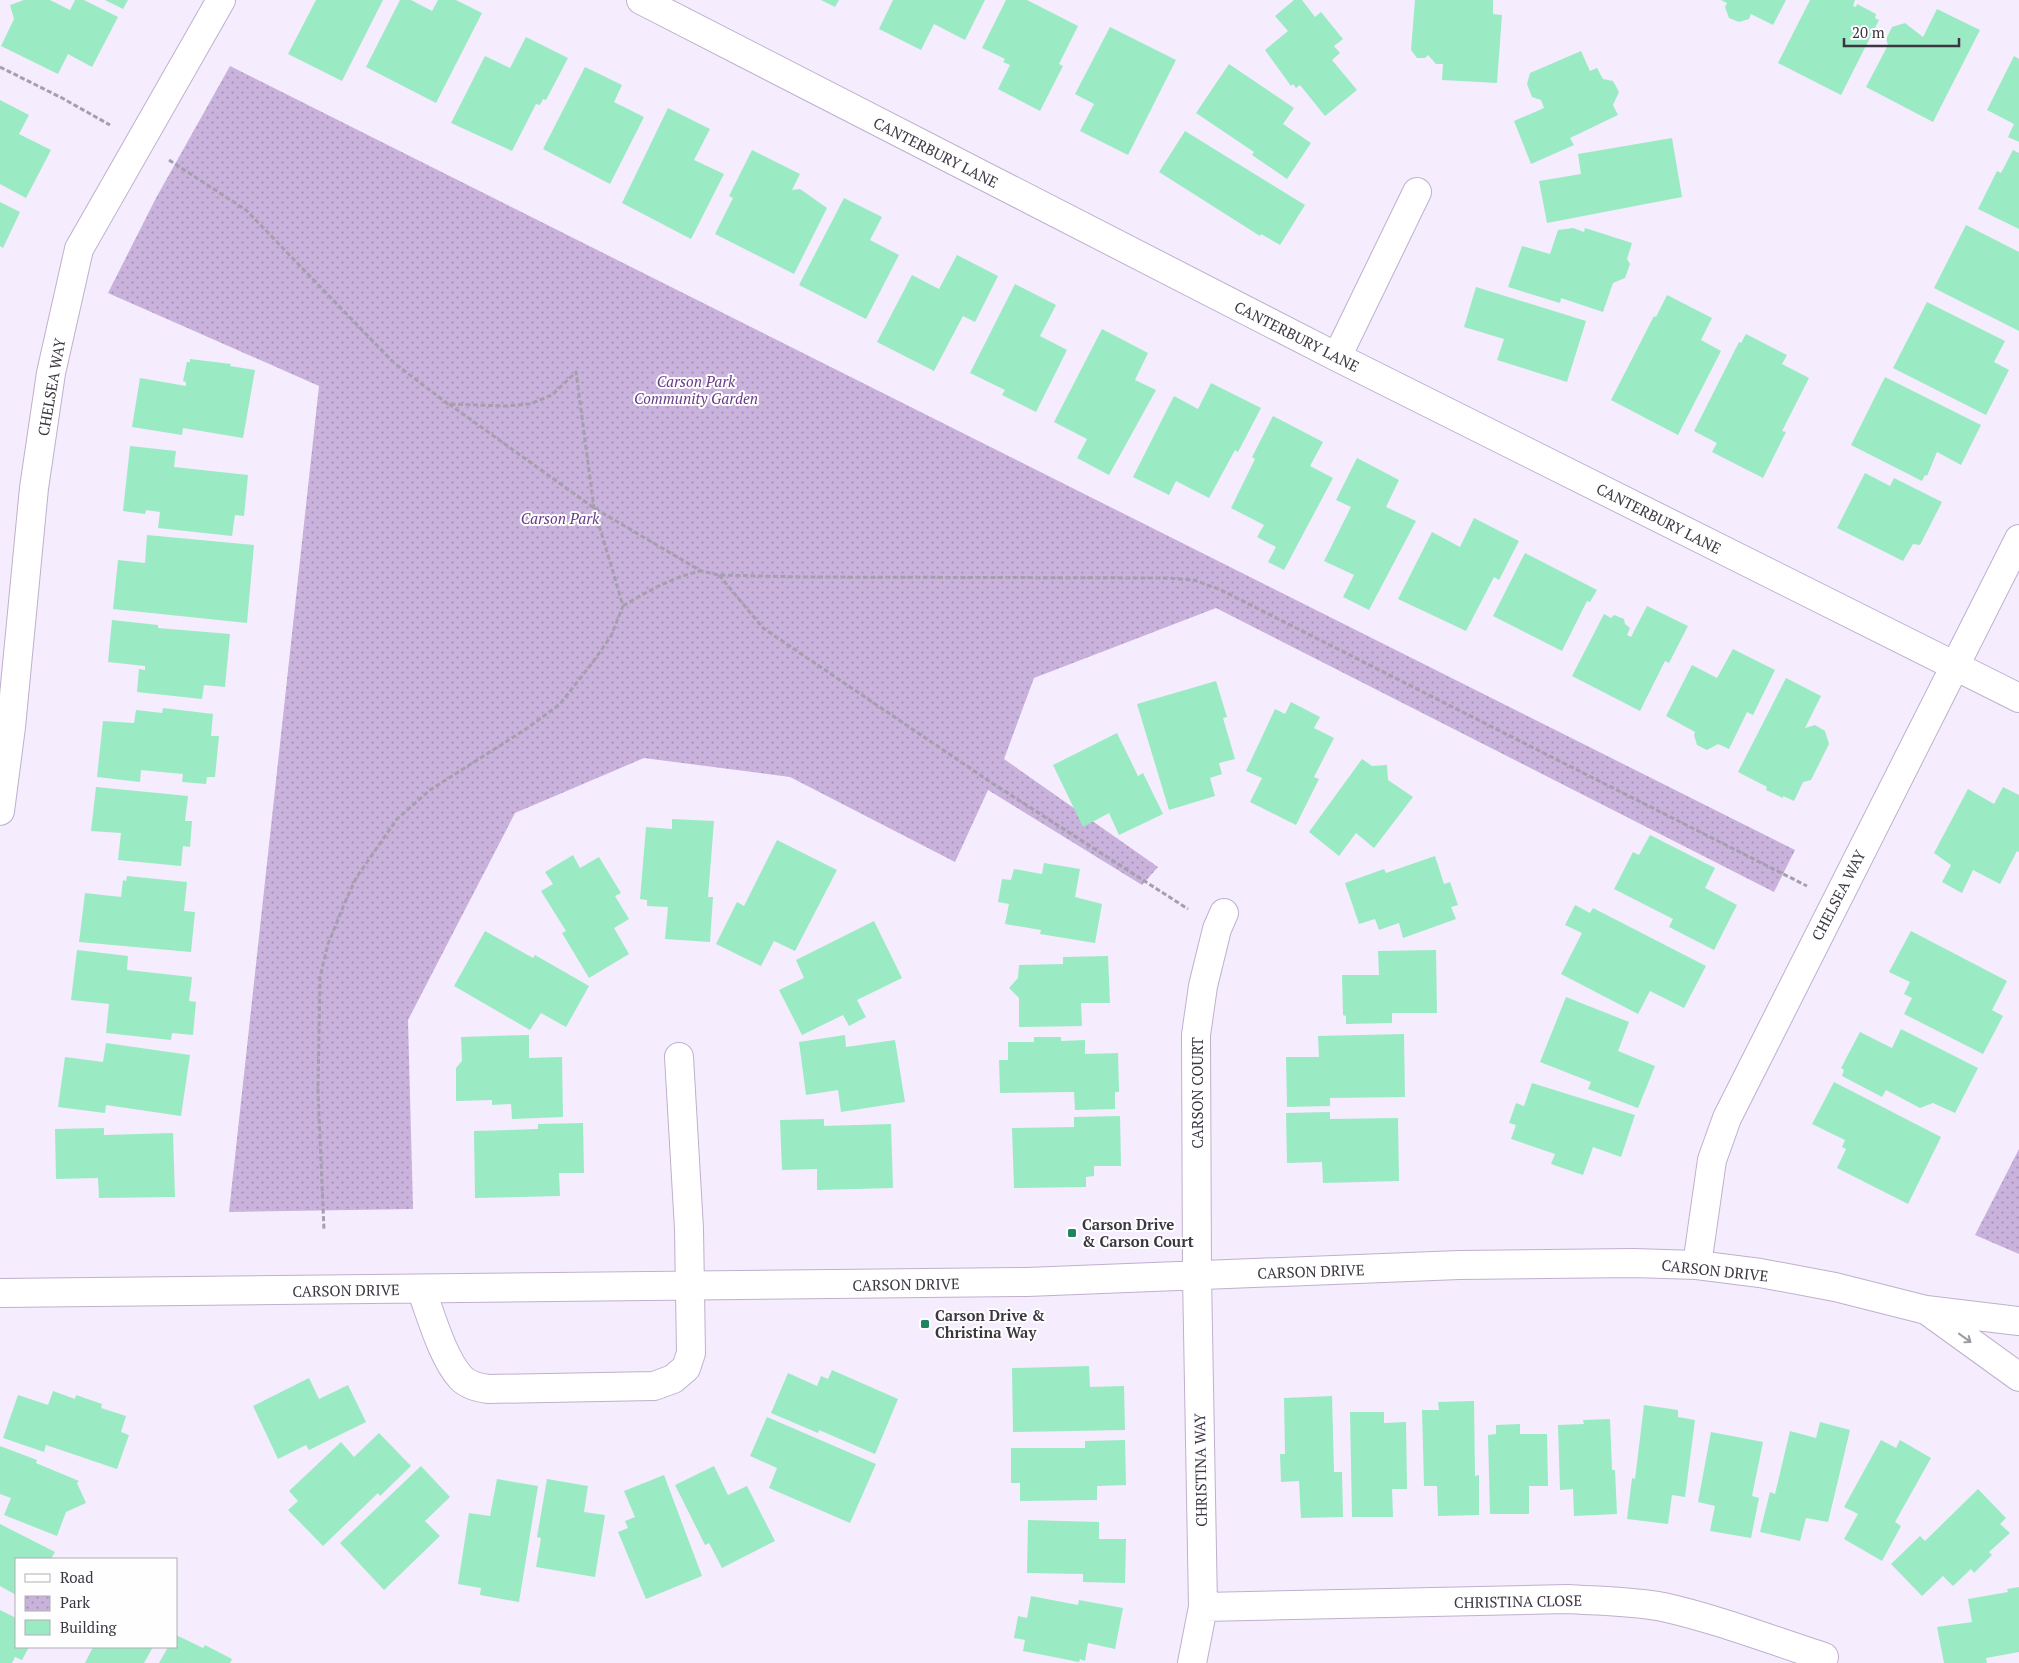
<svg xmlns="http://www.w3.org/2000/svg" width="2019" height="1663" font-family="'PT Serif',serif">
<defs>
<pattern id="park-dots" width="8" height="8" patternUnits="userSpaceOnUse" patternTransform="scale(1.25)"><rect width="8" height="8" fill="#c9b2dc"/><path d="M2 2h.1M6 6h.1" fill="none" stroke="#a492b4" stroke-width="1.8" stroke-linecap="round"/></pattern>
</defs>
<rect width="100%" height="100%" fill="#f5ecfe"/>
<path fill="url(#park-dots)" d="M230 66 1795 850 1774 892 1216 608 1034 678 1004 759 1158 867 1142 885 988 790 955 862 790 777 644 758 515 813 408 1020 413 1209 229 1212 319 386 108 293 156 198Z
M2019 1149V1254L1975 1235Z"/>
<path fill="#9aebc4" d="M24 0H50L70 10 75 0H84L118 17 92 67 68 54 58 74 1 46 14 19 10 5Z
M105 0H128L123 9Z
M316 0H383L342 81 288 54Z
M400 0H411L432 11 438 0H456L482 13 436 103 366 67Z
M821 0H839L835 7Z
M893 0H985L965 40 934 24 921 50 879 29Z
M1006 0H1027L1078 26 1059 64 1063 66 1040 111 998 89 1010 65 1003 62 1005 59 982 48Z
M1294 0H1302L1315 17 1321 12 1343 39 1334 46 1340 53 1332 60 1357 90 1325 116 1300 85 1296 88 1293 84 1291 86 1265 50 1288 31 1275 16Z
M1415 0H1493V14L1502 15 1497 83 1442 80 1443 64H1436L1428 55 1425 58H1417L1411 50Z
M1721 0H1786L1773 25 1751 14 1749 19 1739 22 1729 18 1725 7 1727 3Z
M1810 0H1855L1853 6 1856 7 1857 4 1876 14 1875 18 1879 20 1841 95 1778 63Z
M1937 9 1980 30 1933 122 1866 87 1888 45 1886 39 1892 27 1905 23 1923 37Z
M1110 27 1176 60 1128 155 1080 131 1094 104 1075 94Z
M526 37 568 58 546 100 543 99 540 105 536 104 512 151 451 123 485 56 510 68Z
M1581 51 1590 71 1597 68 1603 79 1613 81 1619 92 1613 105 1618 115 1570 138 1574 145 1531 164 1514 121 1544 108 1541 100 1532 97 1527 84 1530 73Z
M2014 56 2019 59V142L2008 137 2014 124 1987 110Z
M1229 64 1294 108 1283 124 1311 143 1287 179 1252 155 1254 152 1196 113Z
M585 67 622 85 614 102 644 117 610 184 543 149Z
M0 100 29 115 19 134 51 150 26 198 0 184Z
M668 108 710 129 694 160 724 174 691 239 622 203Z
M1185 131 1305 205 1280 245 1261 234 1260 236 1159 172Z
M1672 138 1682 197 1547 223 1539 181 1581 174 1578 154Z
M752 150 800 174 792 190 800 189 827 208 794 274 715 234 733 198 729 196Z
M2013 150 2019 153V229L1978 209 1997 171 2001 173Z
M844 198 882 217 870 240 899 255 866 319 799 285Z
M0 202 20 212 3 248 0 246Z
M1966 225 2019 252V331L1934 288Z
M1573 228 1584 232 1585 228 1632 243 1627 259 1630 264 1625 278 1613 283 1603 312 1561 298 1560 303 1508 287 1522 246 1550 254 1558 230Z
M957 255 998 276 975 322 963 316 934 371 877 342 912 275 939 289Z
M1015 284 1056 305 1040 336 1067 350 1036 412 1002 395 1005 390 970 373Z
M1476 287 1586 321 1567 382 1497 360 1504 339 1464 327Z
M1667 295 1712 318 1701 340 1721 351 1678 435 1611 400 1654 316 1656 317Z
M1927 302 2005 341 1994 362 2009 370 1986 415 1893 368Z
M1102 329 1148 353 1135 380 1156 390 1109 475 1077 458 1087 439 1054 422Z
M1746 334 1787 355 1782 364 1809 378 1782 431 1786 432 1763 478 1712 452 1717 443 1694 431 1739 342 1741 343Z
M190 359 231 364 230 366 255 370 243 438 183 428 182 435 132 427 140 378 186 386V382L183 381 187 362H190Z
M1885 377 1981 425 1961 465 1937 452 1927 476 1925 475 1922 481 1851 445Z
M1211 383 1261 408 1238 452 1235 450 1209 498 1176 481 1169 495 1133 477 1174 396 1198 409Z
M1273 416 1323 442 1310 466 1333 478 1284 570 1268 562 1276 547 1257 537 1264 525 1231 508 1255 459 1252 457Z
M130 446 176 451 174 467 248 475 244 516 235 515 232 536 158 528 160 512 146 510 145 514 123 511Z
M1357 458 1399 480 1386 507 1416 521 1369 610 1343 597 1354 575 1324 561 1351 507 1336 500Z
M1865 473 1890 486 1894 478 1942 502 1920 545 1913 544 1903 561 1837 528Z
M1474 518 1519 541 1499 580 1494 577 1466 631 1398 599 1432 532 1460 547Z
M147 535 254 545 247 623 113 609 118 560 145 563Z
M1525 553 1597 590 1590 602 1587 601 1562 651 1493 616Z
M1647 606 1688 626 1669 663 1665 661 1640 711 1572 676 1604 614 1611 618 1614 615 1624 619 1625 624 1630 628 1627 635 1631 637Z
M112 620 158 625V628L230 634 225 687 204 685 202 699 137 692 139 669 145 670V666L108 662Z
M1733 649 1775 670 1753 715 1747 712 1729 749 1718 744 1707 750 1697 745 1694 735 1695 732 1666 716 1692 665 1717 678Z
M1786 678 1821 696 1805 728 1815 725 1825 731 1829 744 1811 780 1803 782 1794 801 1783 796V798L1766 790 1767 787 1738 772Z
M1216 681 1227 717 1223 718 1235 759 1219 763 1222 774 1210 778 1215 796 1169 810 1137 704Z
M1291 702 1320 717 1314 728 1334 738 1314 777 1319 779 1296 825 1250 802 1262 778 1246 771 1275 709 1285 714Z
M163 708 213 714 211 736H219L215 777H207L206 784 182 782 183 774 141 770 140 782 97 777 103 721 134 723 136 710 162 713Z
M1117 733 1138 776 1143 773 1163 814 1119 835 1109 813 1083 827 1053 765Z
M1362 759 1372 766 1387 765 1388 780 1413 797 1374 848 1356 833 1339 856 1309 832Z
M96 787 188 796 185 821H192L190 847 183 846 181 866 118 860 121 833 91 831Z
M2003 787 2019 795V852L2017 851 2000 884 1973 870 1962 893 1942 882 1951 865 1934 853 1968 789 1994 804Z
M672 819 714 821 708 897H713L710 942 665 939 668 907 647 906V900L640 899 646 827 672 829Z
M1650 835 1715 868 1705 888 1737 905 1714 950 1669 927 1673 919 1614 889 1633 852 1639 855Z
M777 840 837 870 795 951 774 941 761 966 716 944 737 902 744 906Z
M573 855 580 868 599 857 621 893 615 896 629 919 614 928 629 954 589 978 562 933 566 931 541 891 553 884 545 872Z
M1435 856 1444 884 1450 882 1458 905 1451 907 1456 919 1403 938 1399 923 1379 930 1375 919 1359 924 1345 883 1384 869 1386 873Z
M1044 863 1080 869 1075 897 1102 904 1095 943 1040 934 1041 930 1005 924 1009 904 998 902 1002 879 1011 880 1014 869 1042 874Z
M127 876 187 882 184 911 195 912 191 952 79 942 85 893 121 897 123 880 126 881Z
M1575 905 1590 913 1593 908 1706 966 1684 1008 1650 991 1638 1014 1561 974 1582 933 1565 925Z
M874 921 902 978 857 1000 866 1017 849 1026 843 1015 802 1035 779 990 804 978 796 960Z
M485 931 533 958 535 955 589 986 566 1027 541 1013 530 1030 454 986Z
M1911 931 2007 981 1992 1010 2003 1016 1983 1054 1904 1014 1912 998 1904 994 1910 982 1889 972Z
M77 950 128 956 127 970 192 977 189 1001 196 1002 193 1035 172 1033 171 1040 106 1033 109 1004 71 1000Z
M1436 950 1437 1013H1392V1023L1346 1024V1016L1343 1015 1342 975H1379L1378 951Z
M1108 956 1110 1003H1081L1082 1026 1019 1027V998L1009 988 1018 978 1019 965 1063 964V957Z
M1566 997 1629 1022 1618 1051 1655 1066 1638 1108 1588 1089 1591 1082 1540 1062Z
M1901 1029 1978 1068 1955 1113 1933 1103 1920 1108 1886 1090 1882 1097 1842 1076 1844 1070 1841 1068 1860 1032 1892 1048Z
M1404 1034 1405 1097 1330 1098V1106L1287 1107 1286 1057H1319L1318 1036Z
M529 1035V1058L562 1057 563 1117 512 1119 511 1104 492 1105V1100L456 1101V1068L462 1061 461 1037Z
M845 1035 846 1047 895 1040 905 1102 841 1112 838 1090 806 1095 799 1042Z
M1034 1037H1061V1041L1085 1040V1054L1118 1053 1119 1092H1115V1109L1075 1110 1074 1092 1000 1093 999 1060H1008V1042H1034Z
M106 1043 190 1055 181 1116 106 1105 105 1113 58 1107 65 1057 103 1062Z
M1834 1082 1941 1137 1908 1204 1837 1168 1846 1149 1842 1147 1845 1140 1812 1124Z
M1532 1083 1635 1115 1621 1157 1593 1147 1583 1175 1551 1164 1555 1154 1511 1139 1516 1125 1509 1123 1516 1103 1524 1106Z
M1330 1112V1119L1398 1118 1399 1181 1323 1183 1322 1162 1287 1163 1286 1113Z
M1120 1116 1121 1166H1094V1176L1086 1177V1187L1014 1188 1012 1128 1074 1127V1117Z
M824 1119V1126L891 1124 893 1188 817 1190V1169L782 1170 780 1120Z
M583 1123 584 1173H559L560 1196 475 1198 474 1131 538 1129V1124Z
M104 1128V1135L173 1133 175 1197 99 1198 98 1178 56 1179 55 1129Z
M1089 1366 1090 1387 1124 1386 1125 1430 1013 1432 1012 1368Z
M832 1370 898 1399 875 1454 819 1430 818 1433 771 1413 788 1373 817 1386 821 1376 828 1379Z
M309 1378 319 1399 348 1385 366 1422 309 1450 306 1445 278 1459 253 1406Z
M53 1391 75 1399 76 1395 102 1404 101 1408 126 1416 121 1432 129 1435 117 1469 46 1445 44 1452 3 1438 18 1395 48 1405Z
M1332 1396 1334 1472H1342L1343 1517 1301 1518 1299 1481 1281 1482 1280 1454H1285L1284 1398Z
M1474 1401 1475 1476 1479 1475V1515L1438 1516 1437 1486H1424L1422 1410H1439L1438 1402Z
M1644 1405 1678 1410V1417L1695 1420 1685 1497 1672 1495 1668 1524 1627 1519 1632 1478 1635 1479Z
M1350 1412H1384V1423L1406 1422 1407 1489H1392L1393 1517H1352Z
M767 1417 876 1464 850 1523 769 1488 777 1468 750 1456Z
M1610 1419 1612 1470H1615L1617 1514 1574 1516 1573 1489 1560 1490 1558 1425 1584 1424 1583 1420Z
M1820 1422 1850 1430 1828 1522 1806 1518 1800 1541 1760 1532 1770 1492 1775 1494 1790 1431 1816 1438Z
M1520 1424V1434H1547L1548 1486H1529V1514H1490L1488 1435 1496 1434V1425Z
M1711 1432 1763 1442 1752 1496 1759 1498 1751 1538 1710 1531 1715 1506 1698 1502Z
M379 1433 411 1466 380 1496 378 1493 323 1546 288 1510 298 1501 289 1491 341 1442 354 1457Z
M1125 1440 1126 1485 1097 1486V1500L1020 1501V1483H1011V1448H1085V1441Z
M1881 1440 1896 1448 1900 1440 1931 1458 1895 1522 1901 1526 1882 1561 1844 1539 1858 1514 1844 1507Z
M0 1446 37 1460 36 1463 79 1481 77 1483 86 1503 66 1512 57 1536 4 1515 11 1498 0 1494Z
M421 1466 450 1497 425 1521 440 1536 384 1590 340 1543Z
M714 1466 728 1495 747 1486 775 1541 722 1568 709 1543 705 1545 675 1485Z
M664 1475 702 1576 646 1599 618 1532 628 1528 625 1521 635 1517 624 1491Z
M497 1479 538 1486 519 1602 480 1595 481 1588 458 1584 469 1513 490 1516Z
M547 1479 588 1486 584 1512 605 1515 595 1577 536 1567 541 1538 537 1537Z
M1978 1489 2006 1518 2000 1524 2010 1533 1989 1552 1992 1555 1974 1573 1971 1569 1953 1586 1943 1576 1922 1596 1891 1564 1920 1536 1925 1541Z
M1028 1520 1099 1522V1539H1126L1125 1583 1083 1582V1574L1027 1573Z
M0 1524 55 1552 51 1559H16V1595L0 1586Z
M2019 1587V1652L1986 1658 1987 1663H1944L1937 1627 1972 1622 1968 1599 2008 1592 2007 1589Z
M1031 1596 1078 1605 1079 1600 1123 1608 1115 1649 1088 1643 1085 1661 1080 1659 1079 1662 1023 1651 1025 1640 1014 1638 1018 1616 1027 1618Z
M0 1610 16 1618V1647H29L22 1660 15 1657 12 1663H0Z
M176 1635 203 1648 205 1645 232 1659 230 1663H159L168 1647H176Z
M93 1647H153L144 1663H85Z"/>
<g fill="none" stroke-linecap="round" stroke-linejoin="round">
<g stroke="#bfb0cd" stroke-width="30">
<path id="minor" d="M641 0 1337 357 2019 698
M1337 357 1417 192
M0 811 11 727 34 488 51 373 79 249 221 0
M1697 1265 1712 1160 1727 1118 2019 539
M421 1289C431 1315 442 1357 461 1378 468 1385 480 1388 489 1389L654 1386 673 1379 686 1368 691 1353 689 1229 679 1057
M0 1293 1027 1282 1459 1265 1633 1263 1697 1265 1760 1273 1835 1287 1926 1310 2019 1321
M1929 1312 2019 1377
M1203 1607 1567 1599C1599 1601 1632 1601 1663 1607 1717 1619 1771 1640 1824 1657
M1192 1663 1203 1607 1197 1275 1196 1035 1203 986 1217 929 1224 913"/>
</g>
<path stroke="#a79fae" stroke-width="3" stroke-dasharray="5 2.5" stroke-linecap="butt" d="M0 67 62 98 110 125
M169 160 246 210 393 362 448 404 505 406 530 404 552 395 576 372 594 508 623 606 611 636 593 662 560 704 526 729 430 790 397 819 356 878 343 907 328 944 320 977 318 1091 324 1230
M449 404 594 508 701 571 719 575 801 577 1167 578 1194 580 1221 590 1807 886
M719 575 763 628 989 781 1188 909
M623 606C648 591 671 578 700 571"/>
<use href="#minor" stroke="#fff" stroke-width="28"/>
</g>
<defs><path id="oneway-shaft" d="M-6 0H5M1.5-3L5.5 0L1.5 3" fill="none" stroke-width="1.6" stroke-linecap="round" stroke-linejoin="round" transform="scale(1.25)"/></defs>
<use stroke="#9e9aa0" href="#oneway-shaft" transform="translate(1965 1338) rotate(36)"/>
<g fill="#20845e" stroke="#fefefe" stroke-width="2">
<rect x="1067" y="1228" width="10" height="10" rx="2.5"/>
<rect x="920" y="1319" width="10" height="10" rx="2.5"/>
</g>
<g text-anchor="middle" dominant-baseline="central" stroke-width="4" stroke-linejoin="round" paint-order="stroke">
<g font-size="15" fill="#3c3641" stroke="#fefefe">
<text transform="translate(936 152) rotate(27)">CANTERBURY LANE</text>
<text transform="translate(1297 336) rotate(27)">CANTERBURY LANE</text>
<text transform="translate(51 387) rotate(-80)">CHELSEA WAY</text>
<text transform="translate(1659 518) rotate(27)">CANTERBURY LANE</text>
<text transform="translate(1838 895) rotate(-63)">CHELSEA WAY</text>
<text transform="translate(1197 1093) rotate(-90)">CARSON COURT</text>
<text transform="translate(1715 1270) rotate(6)">CARSON DRIVE</text>
<text transform="translate(1311 1271) rotate(-2)">CARSON DRIVE</text>
<text transform="translate(906 1284) rotate(-1)">CARSON DRIVE</text>
<text transform="translate(346 1290) rotate(-1)">CARSON DRIVE</text>
<text transform="translate(1200 1470) rotate(-91)">CHRISTINA WAY</text>
<text transform="translate(1518 1601) rotate(-1)">CHRISTINA CLOSE</text>
</g>
<g font-size="15" font-style="italic" fill="#683b87" stroke="#fefefe">
<text x="696" y="381">Carson Park<tspan x="696" dy="17">Community Garden</tspan></text>
<text x="560" y="518">Carson Park</text>
</g>
<g font-size="15" font-weight="bold" fill="#3c3641" stroke="#fefefe" text-anchor="start">
<text x="1082" y="1224">Carson Drive<tspan x="1082" dy="17">&amp; Carson Court</tspan></text>
<text x="935" y="1315">Carson Drive &amp;<tspan x="935" dy="17">Christina Way</tspan></text>
</g>
</g>
<rect x="15" y="1558" width="162" height="90" fill="#fefefe" stroke="#b0aeb2"/>
<rect x="25" y="1574" width="25" height="8" fill="#ffffff" stroke="#b0aeb2"/>
<text x="60" y="1583" font-size="15" fill="#3c3641">Road</text>
<rect x="25" y="1596" width="25" height="15" fill="url(#park-dots)" stroke="#b0aeb2"/>
<text x="60" y="1608" font-size="15" fill="#3c3641">Park</text>
<rect x="25" y="1620" width="25" height="15" fill="#9aebc4" stroke="#b0aeb2"/>
<text x="60" y="1633" font-size="15" fill="#3c3641">Building</text>
<path d="M1844 38v8h115v-8" fill="none" stroke="#3c3641" stroke-width="2.5"/>
<text x="1852" y="38" font-size="15" fill="#3c3641" stroke="#fefefe" stroke-width="4" paint-order="stroke">20 m</text>
</svg>
